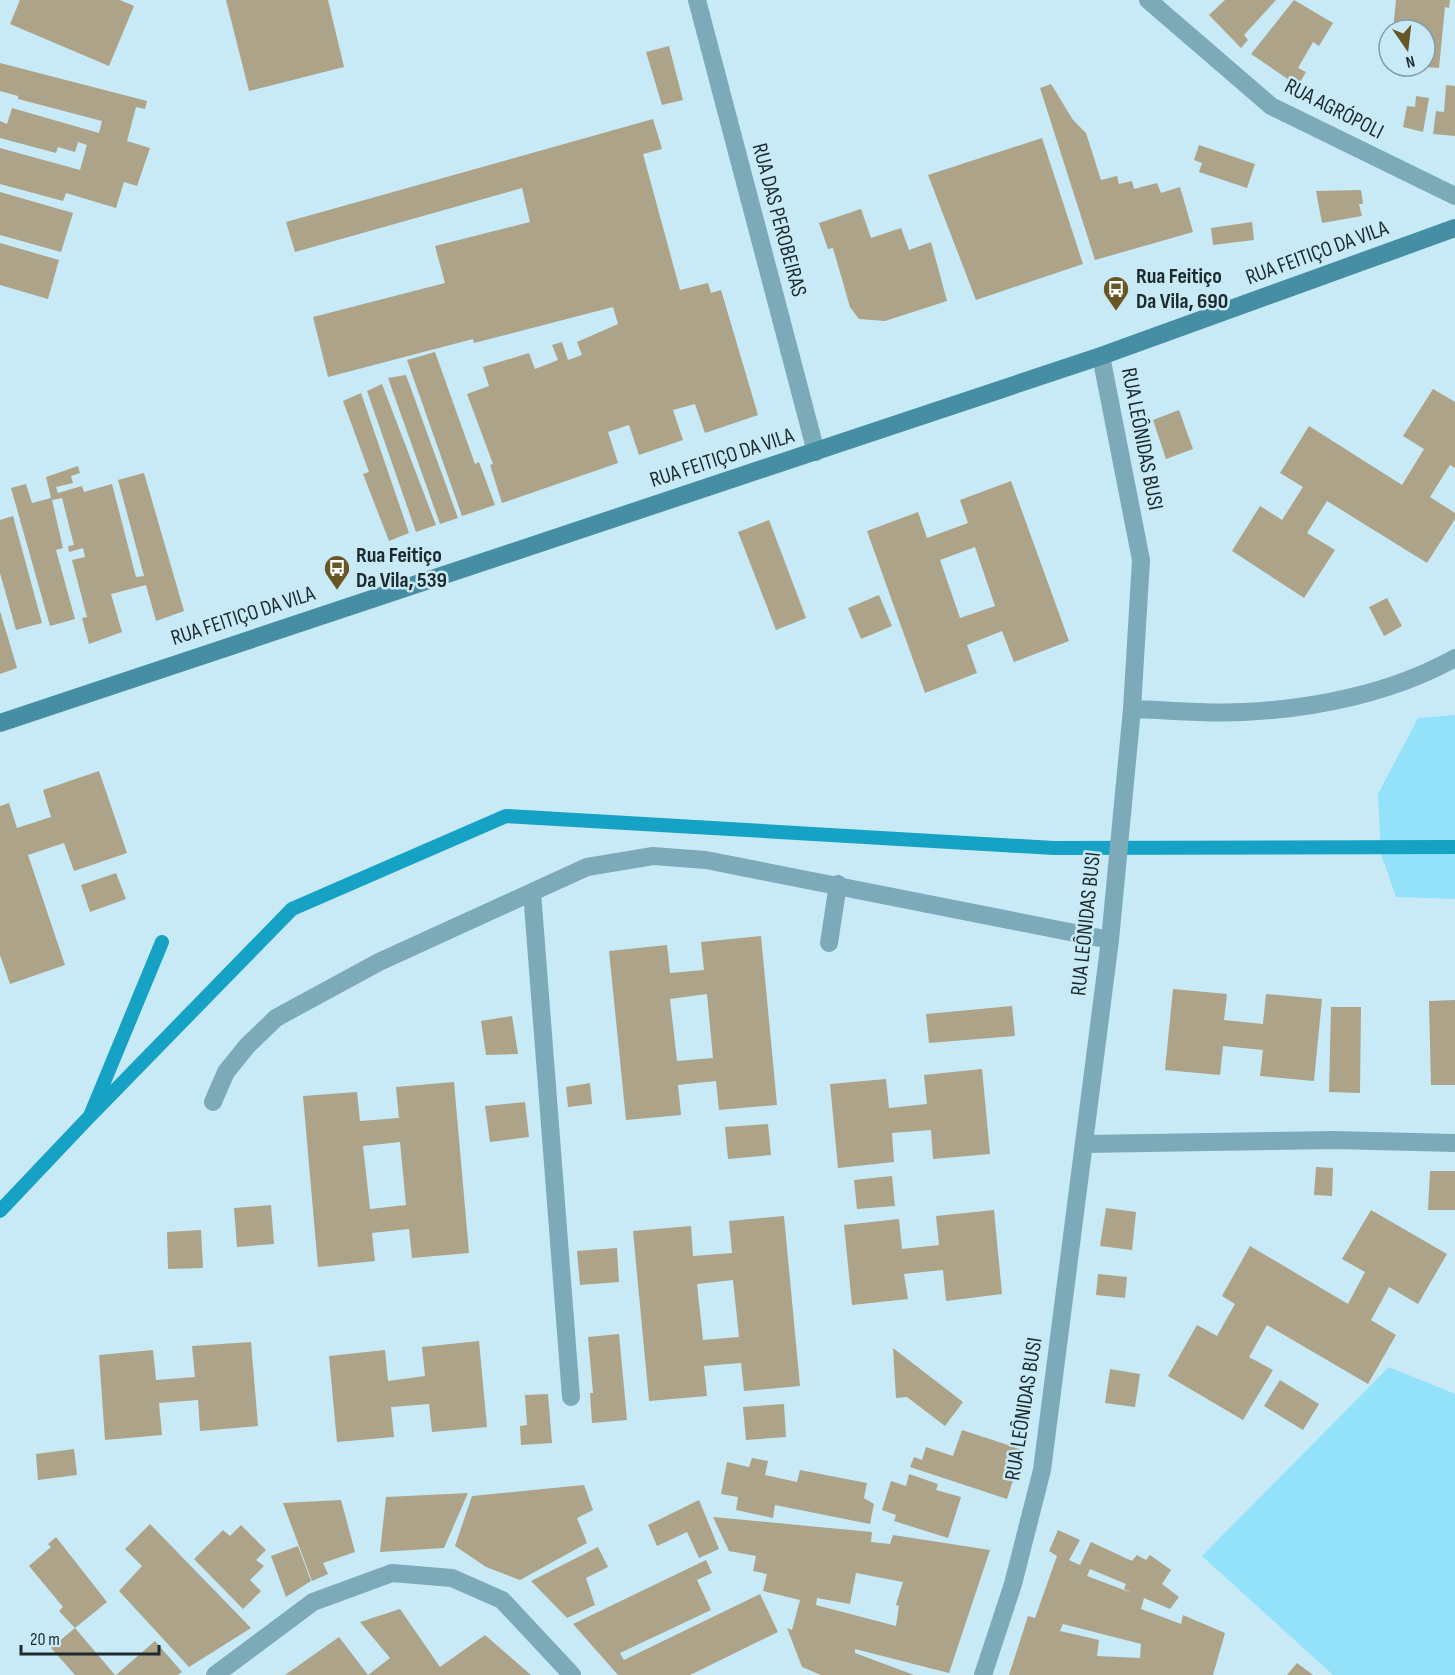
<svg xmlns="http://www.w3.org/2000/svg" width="1455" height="1675" font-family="'Sofia Sans Condensed',sans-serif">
<rect width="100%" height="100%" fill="#c7eaf6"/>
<path fill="#94e1fa" d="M1455 715V899L1396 897 1381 854 1378 794 1418 718Z
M1389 1367 1455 1394V1675H1333L1202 1556Z"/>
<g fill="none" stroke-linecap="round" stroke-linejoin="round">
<path stroke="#16a2c4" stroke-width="14" d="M90 1116 292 909 506 816 1054 848 1455 847
M0 1211 90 1116 162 942"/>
</g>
<path fill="#ada388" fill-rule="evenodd" d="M20 0H120L134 6 109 66 10 24Z
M226 0H328L344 67 249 91Z
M1225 0H1276L1244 35 1248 40 1241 48 1209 15Z
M1294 0 1333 23 1319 46 1313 42 1298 68 1306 72 1298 86 1251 54Z
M1396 0H1450L1449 8 1445 7 1439 68 1425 67V30H1393Z
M669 46 683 100 662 105 646 52Z
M0 63 147 101 145 109 136 107 127 141 150 148 137 186 124 182 116 208 66 193 63 201 0 184V148L80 170 87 145 78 142 75 152 58 147 56 153 0 138V121L7 124 12 108 99 133 102 121 18 99V96L0 91Z
M1051 84 1073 120 1086 133 1101 180 1117 176 1119 184 1132 181 1134 189 1157 183 1161 193 1180 187 1193 232 1095 260 1040 88Z
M1446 85 1455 86V136L1433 134 1436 111 1444 112Z
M1416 96 1429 98 1423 132 1403 127 1407 106 1415 107Z
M653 119 662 149 643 154 680 290 708 283 711 293 721 290 758 415 705 433 695 404 673 410 683 440 639 455 629 425 608 432 618 463 502 503 490 465 493 464 467 394 489 386 483 367 529 353 535 369 558 360 552 345 562 342 568 360 582 355 577 342 618 324 613 307 474 343 473 339 328 377 313 317 445 283 435 246 530 222 522 188 295 252 286 222Z
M1042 138 1083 264 976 300 928 175Z
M1199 145 1255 164 1247 188 1199 172 1202 163 1194 160Z
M1361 190 1363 204H1359L1362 216 1322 223 1316 191Z
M0 192 73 213 61 252 0 235Z
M861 209 871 238 901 228 909 250 931 242 947 301 885 321 859 319 850 307 833 248 828 249 819 223Z
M1252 222 1254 240 1213 245 1211 228Z
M0 243 59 260 48 299 0 285Z
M435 352 475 464 479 462 495 505 462 516 407 360Z
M406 375 458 518 440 524 388 378Z
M382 384 436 525 416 532 367 391Z
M1433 389 1455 402V468L1450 465 1430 497 1455 513V519L1427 563 1327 501 1307 533 1335 550 1304 598 1232 551 1260 506 1282 520 1303 487 1280 473 1309 426 1402 485 1424 449 1403 436Z
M361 393 409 533 389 541 363 474 369 472 343 401Z
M1179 410 1193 449 1166 459 1153 420Z
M78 466 80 473 71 476 73 483 56 487 58 493 82 486 84 492 112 484 136 577 144 576 118 480 144 473 184 611 156 621 146 585 111 594 122 632 89 644 82 618 87 617 72 560 85 557 83 548 69 552 68 546 74 545 62 498 52 500 63 548 56 550 75 619 50 626 11 488 26 484 32 503 51 498 46 477Z
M1011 481 1069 641 1014 662 1002 631 967 645 977 673 925 693 867 531 918 512 927 538 968 523 960 500ZM975 547 995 606 960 618 940 560Z
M13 516 42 623 16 630 0 573V520Z
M769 520 806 618 776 630 738 532Z
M879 595 892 626 861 639 848 608Z
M1387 598 1402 626 1384 636 1369 607Z
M0 611 17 668 0 674Z
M99 771 127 853 74 871 64 843 28 855 65 965 10 984 0 955V806L9 803 17 828 51 817 43 790Z
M116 873 126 899 90 912 81 885Z
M761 936 777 1105 719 1110 716 1081 678 1085 681 1115 626 1120 609 951 667 945 670 973 704 970 701 942ZM707 994 713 1058 677 1061 670 999Z
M1173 989 1227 994 1224 1020 1263 1024 1266 994 1322 999 1314 1081 1260 1076 1263 1050 1223 1046 1220 1075 1165 1070Z
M1455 1000V1085H1431L1429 1001Z
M1012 1006 1015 1036 929 1043 926 1014Z
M1331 1007H1361L1360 1093 1329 1092Z
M512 1016 518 1054 486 1055 481 1021Z
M982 1069 990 1154 933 1159 931 1130 892 1133 894 1162 838 1168 830 1084 886 1079 889 1108 927 1104 924 1075Z
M454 1082 469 1253 412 1258 409 1229 372 1233 375 1261 318 1267 303 1096 357 1092 360 1121 399 1118 396 1087ZM400 1142 406 1205 370 1209 363 1146Z
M590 1083 592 1104 568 1107 566 1087Z
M525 1102 529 1137 490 1142 485 1106Z
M768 1124 771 1155 728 1159 725 1127Z
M1316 1167 1333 1168 1332 1196 1314 1195Z
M1430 1171H1455V1210H1428Z
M892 1176 895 1206 857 1209 854 1180Z
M271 1205 274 1244 237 1247 234 1208Z
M1106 1208 1136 1212 1132 1250 1100 1246Z
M994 1210 1002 1294 946 1301 943 1270 904 1274 908 1299 852 1305 844 1225 899 1219 902 1249 939 1245 936 1216Z
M1371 1210 1447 1254 1418 1304 1389 1287 1371 1320 1396 1335 1368 1384 1267 1325 1249 1357 1273 1370 1243 1420 1168 1376 1197 1325 1217 1336 1235 1304 1222 1296 1250 1246 1348 1304 1365 1272 1342 1259Z
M784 1216 800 1386 744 1391 741 1363 704 1366 707 1396 649 1401 633 1231 691 1226 693 1256 732 1253 729 1221ZM733 1280 739 1337 703 1340 697 1284Z
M201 1230 203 1268 168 1269 167 1232Z
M617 1248 619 1282 580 1285 577 1251Z
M1098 1274 1127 1277 1125 1298 1096 1295Z
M619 1334 627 1420 592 1423 590 1393H593L588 1337Z
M479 1341 487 1427 432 1432 429 1404 391 1407 394 1437 337 1442 329 1356 385 1350 388 1381 425 1376 422 1347Z
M251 1342 258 1426 200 1431 198 1400 159 1403 162 1435 105 1440 99 1355 153 1350 156 1380 195 1377 192 1346Z
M893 1348 963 1402 945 1426 907 1397 896 1398Z
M1110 1369 1140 1374 1135 1407 1105 1403Z
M1280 1380 1319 1404 1303 1430 1264 1406Z
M548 1394 552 1443 521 1445 520 1426 527 1425 525 1395Z
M784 1404 786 1437 746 1440 743 1407Z
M962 1430 1023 1450 1007 1499 910 1467 914 1457 922 1460 926 1447 953 1456Z
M74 1449 77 1475 38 1480 36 1454Z
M752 1458 768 1461 765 1475 797 1482 800 1470 867 1483 864 1498 874 1504 870 1524 775 1505 773 1518 736 1510 738 1497 721 1494 727 1462 749 1467Z
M909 1474 938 1484 936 1490 961 1497 948 1538 894 1521 896 1515 882 1510 891 1481 906 1486Z
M584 1485 593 1510 577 1518 587 1543 520 1580 486 1567 455 1546 472 1496Z
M468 1493 444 1548 380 1552 386 1497Z
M341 1500 355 1552 323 1563 328 1574 312 1581 283 1503Z
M699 1500 719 1549 699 1558 687 1532 657 1546 648 1525Z
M713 1517 872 1532 871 1542 890 1544 893 1535 990 1550 949 1673 855 1649V1653L914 1675H821L802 1667 787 1628 792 1630 800 1600 763 1591 767 1574 753 1571 756 1556 729 1551ZM856 1573 903 1582 896 1605 899 1606 896 1626 816 1605 817 1598 850 1604Z
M150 1524 251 1628 189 1667 119 1591 142 1566 125 1549Z
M241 1525 266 1550 256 1560 264 1566 250 1580 261 1591 243 1609 194 1559 223 1530 230 1536Z
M1058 1530 1080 1540 1069 1560 1080 1565 1091 1542 1132 1561 1137 1555 1146 1560 1150 1555 1171 1570 1162 1584 1179 1597 1170 1609 1144 1598 1141 1609 1181 1624 1183 1615 1225 1633 1213 1675H1009L1028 1616 1035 1618 1057 1556 1049 1551ZM1090 1569 1126 1584 1124 1589 1132 1593 1087 1576ZM1063 1624 1141 1644 1140 1658 1097 1656 1099 1640 1060 1631Z
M56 1537 107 1602 75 1628 115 1675H75L51 1648 75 1628 59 1611 63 1607 29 1566 51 1547 48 1544Z
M298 1546 311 1581 286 1597 271 1556Z
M598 1547 608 1567 586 1578 595 1605 567 1618 531 1581Z
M706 1560 712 1573 697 1580 711 1610 620 1653 624 1660 760 1594 778 1632 690 1675H618L573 1624Z
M400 1609 440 1667 485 1635 531 1675H285L339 1637 368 1675 390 1658 360 1622Z
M155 1641 182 1672 178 1675H116Z
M1297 1663 1313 1675H1287Z"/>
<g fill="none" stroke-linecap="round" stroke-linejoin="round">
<path stroke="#7daab9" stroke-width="18" d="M829 943 838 884"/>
<path stroke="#7daab9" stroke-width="18" d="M697 0 816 452
M1148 0 1271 106 1455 196
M1132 709C1169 710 1206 714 1243 712 1314 709 1392 693 1455 658
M532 892 571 1397
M213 1102 226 1072 247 1046 276 1018 379 962 587 867 653 856 706 860 1110 940
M1085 1144 1334 1140 1455 1143
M215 1675 313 1602 392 1573 452 1578 502 1600 572 1675
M983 1675 1013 1584 1042 1470 1110 940 1132 709 1141 560 1101 356"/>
<path stroke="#458ea4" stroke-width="18" d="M0 723 1101 356 1455 228"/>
</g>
<defs>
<g id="bus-pin" transform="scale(1.35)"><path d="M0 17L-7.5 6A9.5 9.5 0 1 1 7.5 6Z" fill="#685725" stroke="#c7eaf6"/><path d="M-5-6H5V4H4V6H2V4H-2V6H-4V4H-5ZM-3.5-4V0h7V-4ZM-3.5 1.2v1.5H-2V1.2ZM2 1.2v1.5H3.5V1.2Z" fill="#fff"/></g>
</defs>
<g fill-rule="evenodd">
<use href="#bus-pin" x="1116" y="289"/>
<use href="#bus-pin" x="337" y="568"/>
</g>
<g text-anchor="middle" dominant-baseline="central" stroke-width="5" stroke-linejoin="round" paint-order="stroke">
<g font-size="22" fill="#1d2b2f" stroke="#c7eaf6">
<text transform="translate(1334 109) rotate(27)">RUA AGRÓPOLI</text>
<text transform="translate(779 220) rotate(75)">RUA DAS PEROBEIRAS</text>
<text transform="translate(1317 253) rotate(-20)">RUA FEITIÇO DA VILA</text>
<text transform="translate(1142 439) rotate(79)">RUA LEÔNIDAS BUSI</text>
<text transform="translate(722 458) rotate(-18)">RUA FEITIÇO DA VILA</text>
<text transform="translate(243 616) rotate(-18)">RUA FEITIÇO DA VILA</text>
<text transform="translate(1086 924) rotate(-84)">RUA LEÔNIDAS BUSI</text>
<text transform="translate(1024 1409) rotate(-81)">RUA LEÔNIDAS BUSI</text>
</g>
<g font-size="22" font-weight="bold" fill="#1d2b2f" stroke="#c7eaf6" text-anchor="start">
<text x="1136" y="276">Rua Feitiço<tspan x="1136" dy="25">Da Vila, 690</tspan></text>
<text x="356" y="555">Rua Feitiço<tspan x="356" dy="25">Da Vila, 539</tspan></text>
</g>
</g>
<g transform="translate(1407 48) rotate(166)"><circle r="28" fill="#c7eaf6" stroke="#839ea6" stroke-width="1.5"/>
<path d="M0-4.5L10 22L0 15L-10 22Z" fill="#685725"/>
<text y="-9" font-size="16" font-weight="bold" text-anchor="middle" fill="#1d2b2f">N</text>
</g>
<path d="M21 1645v9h138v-9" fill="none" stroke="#1d2b2f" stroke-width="3"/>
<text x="30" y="1645" font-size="18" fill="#1d2b2f" stroke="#c7eaf6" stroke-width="4.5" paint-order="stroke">20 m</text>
</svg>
